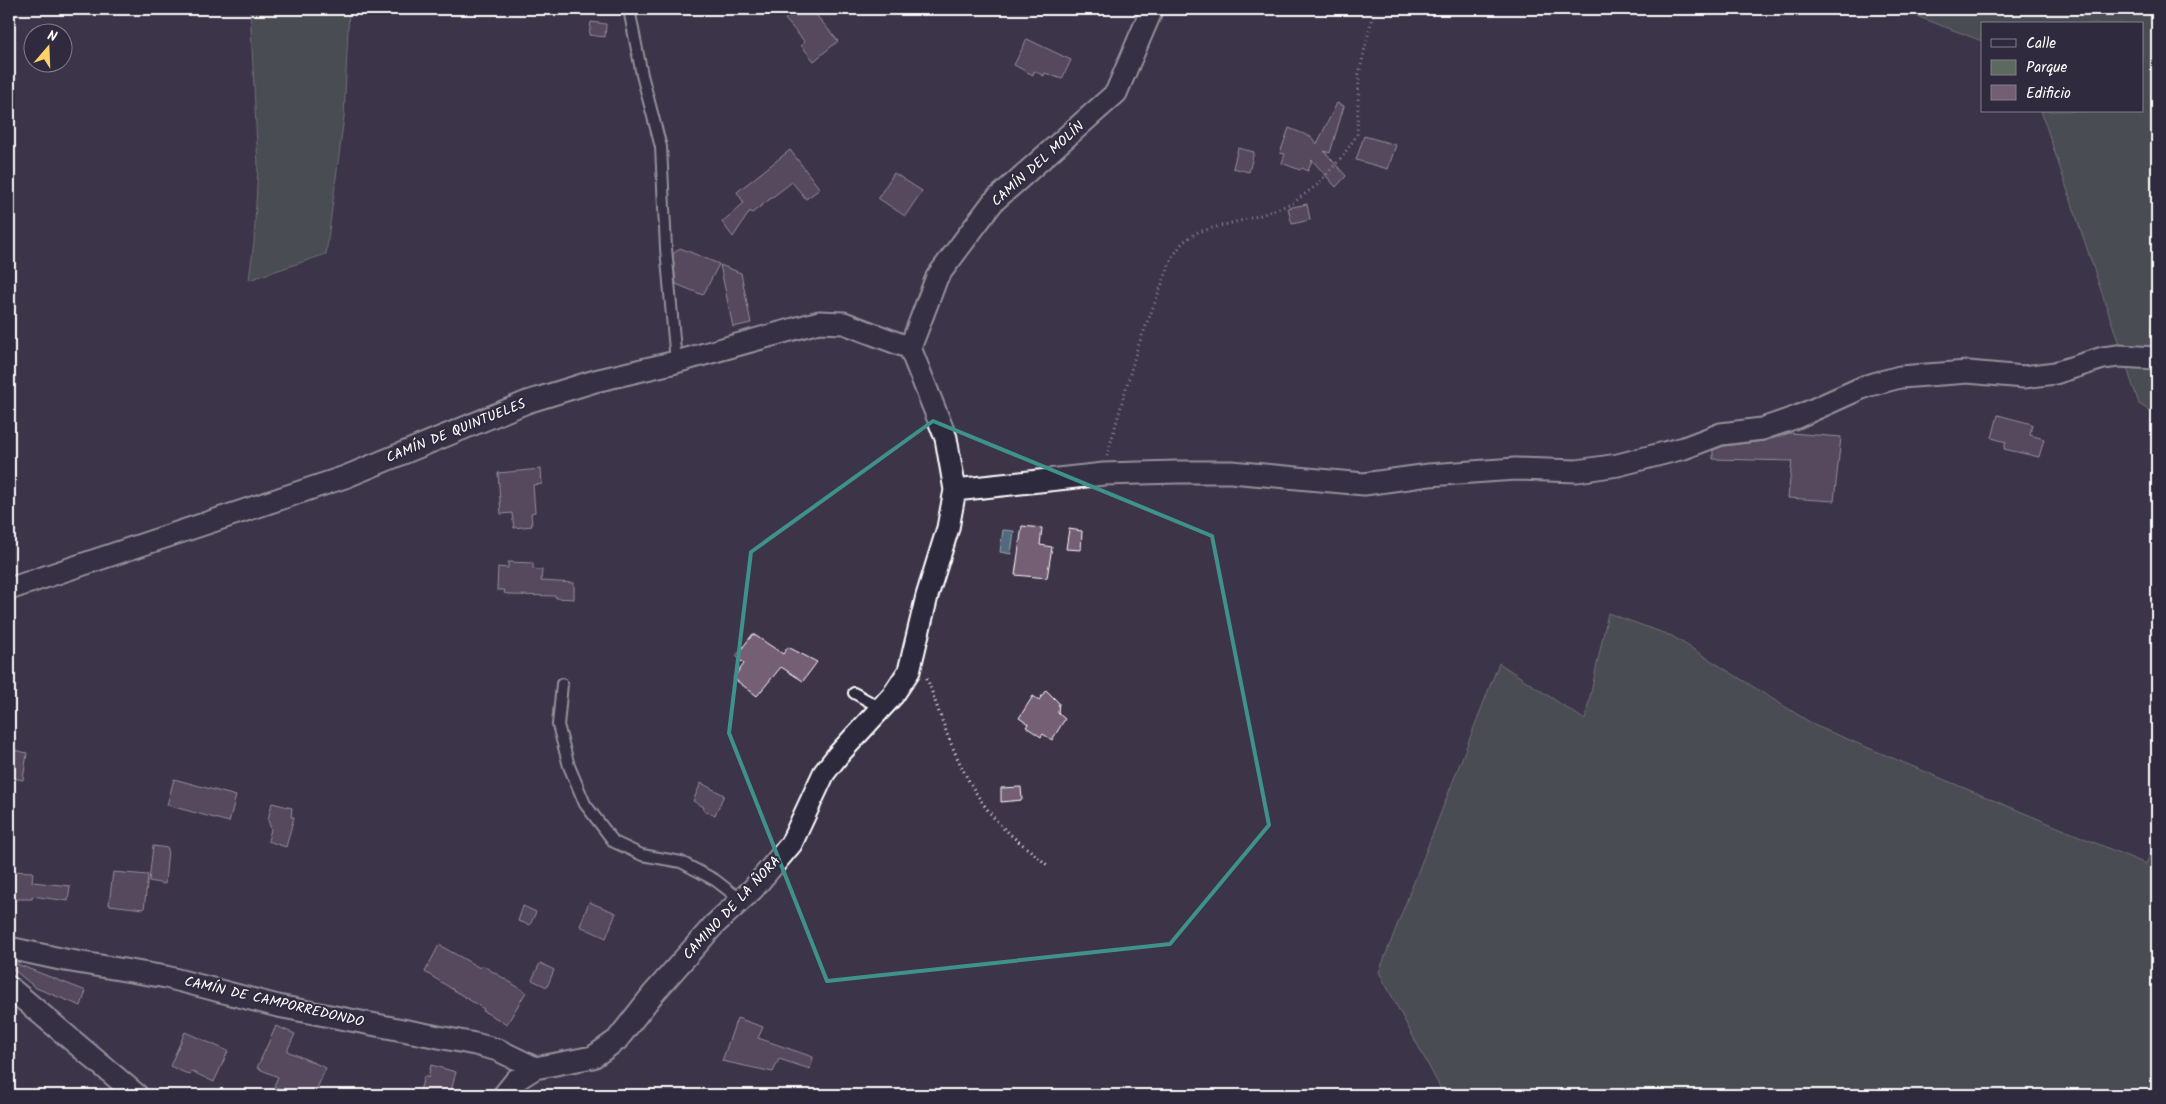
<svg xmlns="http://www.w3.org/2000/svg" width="2166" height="1104" font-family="Kalam,sans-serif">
<rect width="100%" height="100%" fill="#3d3448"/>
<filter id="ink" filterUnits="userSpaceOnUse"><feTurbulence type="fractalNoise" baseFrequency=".02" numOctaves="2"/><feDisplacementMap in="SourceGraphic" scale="10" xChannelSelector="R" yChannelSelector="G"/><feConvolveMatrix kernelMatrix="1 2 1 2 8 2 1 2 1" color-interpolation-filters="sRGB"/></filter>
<g filter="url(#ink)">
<path fill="#5c695f" stroke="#aeb4af" d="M250 9H349L344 117 326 254 249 280 254 242 258 165Z
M1898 9H2157V416L2139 404 2041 111H2142V24H1982V41Z
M1608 613 1672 636 1816 726 2146 864 2157 840V1095H1444L1379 972 1499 663 1585 720Z"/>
<path fill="#52697d" stroke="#97a5b1" d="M1003 530 1014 531 1011 554 1000 552Z"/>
<path fill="#745e74" stroke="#fff" d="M797 9H811L838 41 814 61 801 45 805 42 785 19Z
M591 22 606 24 605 37 589 35Z
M1027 39 1071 60 1062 79 1045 73 1044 76 1034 71 1033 75 1014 65Z
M1337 103 1344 106 1330 153 1324 151 1346 176 1336 187 1312 160 1308 171 1302 168 1300 170 1282 163 1285 154 1280 153 1289 128 1311 137 1317 144Z
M1364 136 1396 145 1388 169 1356 160Z
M1238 148 1254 152 1249 172 1233 168Z
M790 150 820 189 806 199 792 182 752 213 750 211 733 237 722 222 744 203 737 192Z
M894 173 922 191 905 216 878 198Z
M1307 204 1310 220 1292 224 1288 208Z
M680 248 719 264 703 295 676 284 673 254Z
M720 265 741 273 751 323 733 327Z
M1998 415 2032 424 2030 435 2044 439 2039 457 2004 449 2006 442 1992 438Z
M1790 433 1841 437 1834 501 1788 498 1792 461 1713 459V450L1724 446 1764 441Z
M541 469 542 484 533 485 535 512 531 513 532 526 514 528 512 513 501 514 498 473Z
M1022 526 1042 528 1040 545 1052 547 1047 578 1015 575Z
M1069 529 1082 531 1081 550 1066 549Z
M508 562 533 563V569L542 570 541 581 574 583V599L556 598V596L513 595 504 593 505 590H497L498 567 508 568Z
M753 634 783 654 788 647 817 662 803 681 781 667 757 696 733 678 744 664 736 656Z
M1046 690 1059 703 1058 713 1065 719 1052 740 1043 734 1041 737 1026 727 1028 724 1019 718 1033 696 1039 700Z
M9 749 27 753 23 780 9 777Z
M174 779 236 796 229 822 167 805Z
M701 783 724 795 715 815 703 810 704 807 693 801Z
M1021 787 1022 800 1001 802V788Z
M272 803 292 808 291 817H294L286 847 268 841 271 829 268 820Z
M153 846 168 848 165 884 149 881Z
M9 871 33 872 32 882 70 886 68 901 32 896V899H9Z
M113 872 148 875 144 909 109 905Z
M589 902 616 913 606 938 580 926Z
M523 906 536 912 530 925 518 921Z
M439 945 480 968 482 965 526 992 507 1024 483 1011 484 1009 425 972Z
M9 961 86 991 81 1006 36 988 9 966Z
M540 963 554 970 547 987 532 980Z
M737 1018 763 1027 758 1038 813 1057 810 1069 779 1059 773 1072 722 1061Z
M276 1026 295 1034 287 1051 326 1068 314 1095H293L274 1086 278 1077 257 1068Z
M185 1032 228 1051 214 1082 191 1071 190 1075 170 1066Z
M431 1065 456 1072 450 1095H419L424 1076 428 1078Z"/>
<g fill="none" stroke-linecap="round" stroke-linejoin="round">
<g stroke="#fff" stroke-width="14">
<path id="lane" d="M629 9 642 75 661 147 666 248 676 362
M562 684 558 725 569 766 585 804 614 842 642 855 681 862 715 880 741 900
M854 693 881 708"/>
</g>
<g stroke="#fff" stroke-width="25">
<path id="street" d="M955 490 1104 474 1177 472H1231L1364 484 1429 475 1515 469 1577 471 1618 465 1684 448 1721 434 1762 429 1797 417 1866 386 1900 377 1968 372 2024 377 2055 373 2103 358 2118 356 2157 358
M9 589 345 477 527 402 595 381 676 362 819 322 844 323 910 348
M9 948 65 960 166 977 278 1006 475 1044 498 1050 535 1068
M9 987 137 1095
M504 1095 516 1080 535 1068 593 1057 617 1040 653 994 714 925 753 889 791 844 824 773 838 755 893 695 909 671 927 596 948 528 955 490 946 438 910 348 937 277 993 202 1116 93 1152 9"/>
</g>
<path stroke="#fff" stroke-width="3" stroke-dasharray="1 4" stroke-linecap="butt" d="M1107 456 1137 349 1172 258 1183 242 1198 232 1258 216 1293 203 1317 185 1342 157 1357 135 1359 74 1374 9
M927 678C944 727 961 779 995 819 1009 836 1031 850 1047 865"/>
<use href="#lane" stroke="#2f2a3d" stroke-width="10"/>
<use href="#street" stroke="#2f2a3d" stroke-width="21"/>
</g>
</g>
<path d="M0 0H2166V1104H0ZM933 421 1212 536 1269 825 1170 944 827 981 729 733 751 552Z" fill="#3d3448" fill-opacity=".55" fill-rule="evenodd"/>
<path fill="none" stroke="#3f918b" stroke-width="4" stroke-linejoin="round" d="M933 421 1212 536 1269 825 1170 944 827 981 729 733 751 552Z"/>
<g text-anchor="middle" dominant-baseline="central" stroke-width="4" stroke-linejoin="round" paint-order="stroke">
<g font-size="14" fill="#fff" stroke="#2f2a3d">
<text transform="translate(1038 164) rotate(-42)">CAMÍN DEL MOLÍN</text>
<text transform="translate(456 431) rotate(-22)">CAMÍN DE QUINTUELES</text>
<text transform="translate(732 908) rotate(-47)">CAMINO DE LA ÑORA</text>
<text transform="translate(274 1002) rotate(13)">CAMÍN DE CAMPORREDONDO</text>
</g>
</g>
<rect width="2166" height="1104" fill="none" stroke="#2f2a3d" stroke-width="30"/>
<rect x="15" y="15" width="2136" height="1074" fill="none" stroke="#fff" stroke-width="2" filter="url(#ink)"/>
<rect x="1981" y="22" width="162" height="90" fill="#2f2a3d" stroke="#827f8b"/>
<rect x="1991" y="39" width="25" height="8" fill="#2f2a3d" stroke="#827f8b"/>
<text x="2026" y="48" font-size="15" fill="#ffffff">Calle</text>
<rect x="1991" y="60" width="25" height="15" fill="#5c695f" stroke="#827f8b"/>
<text x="2026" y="72" font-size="15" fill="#ffffff">Parque</text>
<rect x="1991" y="85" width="25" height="15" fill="#745e74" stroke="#827f8b"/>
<text x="2026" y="98" font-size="15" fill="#ffffff">Edificio</text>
<g transform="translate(48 48) rotate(19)"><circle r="24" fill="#2f2a3d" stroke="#827f8b"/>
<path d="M0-4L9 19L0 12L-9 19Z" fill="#ffd166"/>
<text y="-8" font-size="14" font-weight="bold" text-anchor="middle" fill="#ffffff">N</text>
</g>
</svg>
